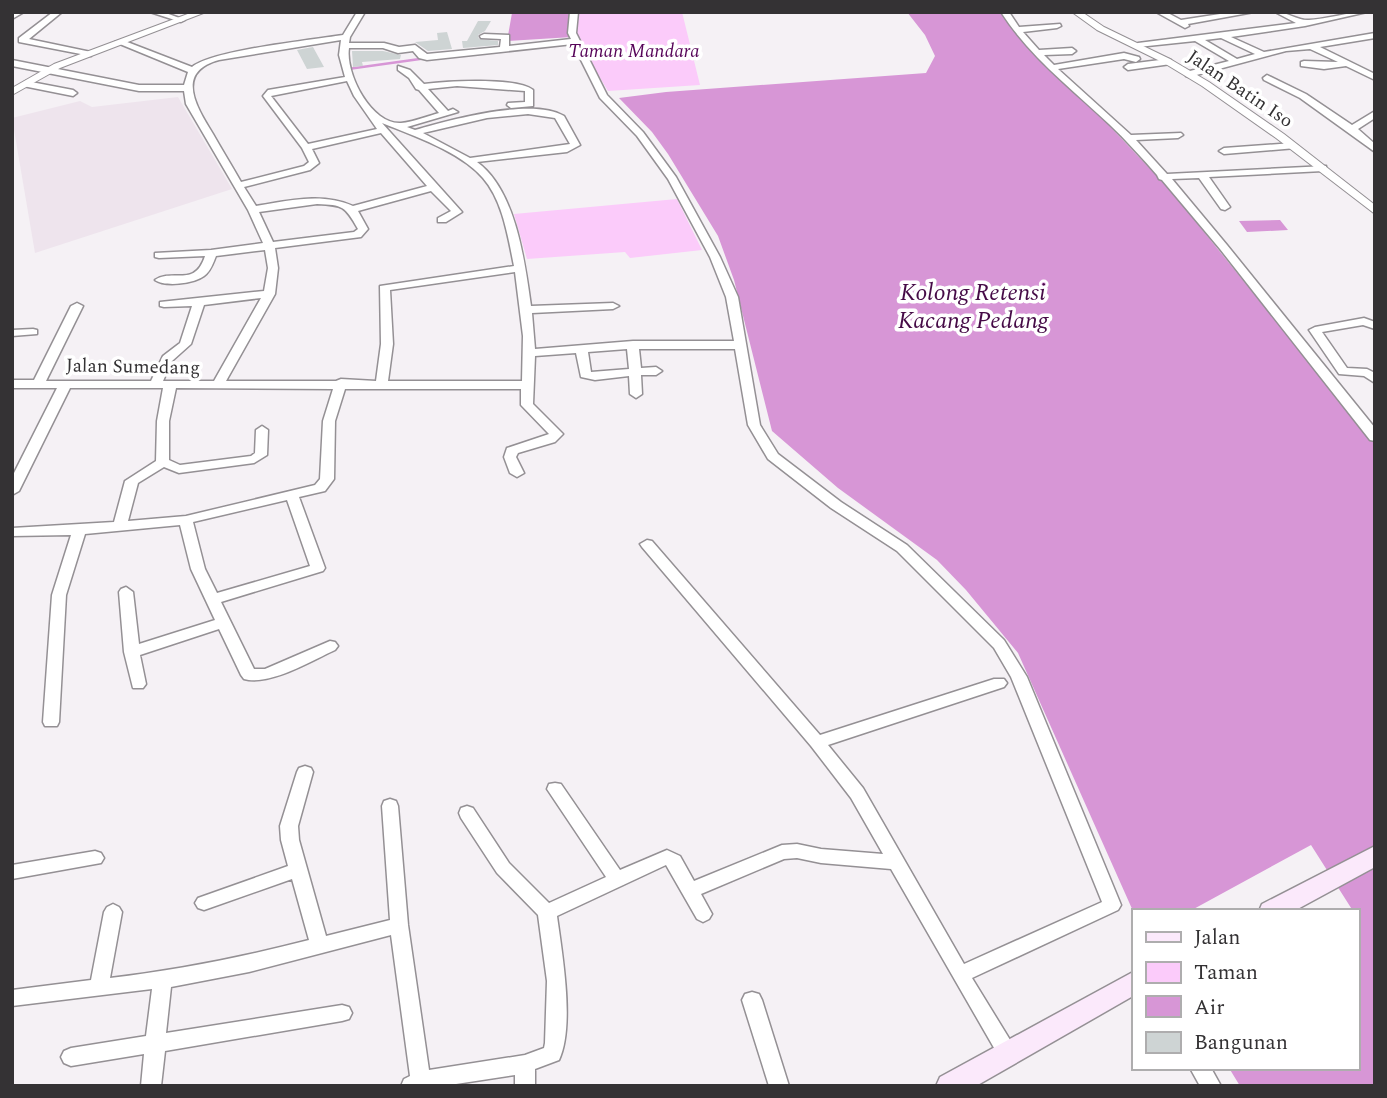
<svg xmlns="http://www.w3.org/2000/svg" width="1387" height="1098" font-family="Spectral,serif">
<rect width="100%" height="100%" fill="#f5f1f5"/>
<path fill="#eee4ed" d="M178 97 232 189 35 253 12 118 80 101 92 107Z"/>
<path fill="#fbcbfa" d="M576 12H682L700 85 608 91 579 43 575 33Z
M677 199 702 250 630 258 625 252 527 259 514 214Z"/>
<path fill="#d796d6" d="M907 12H1002L1171 191 1375 444V1086H1240L1229 1068H1357V911H1353L1311 845 1190 911H1133L1018 653 966 590 937 560 838 488 772 431 734 280 718 236 668 154 652 132 619 98 666 92 926 73 935 56 925 35Z
M512 13 570 14 572 37 507 41Z
M1280 220 1288 230 1247 232 1239 221Z"/>
<g fill="none" stroke-linecap="round" stroke-linejoin="round">
<path stroke="#d796d6" stroke-width="2.5" d="M348 69 427 58"/>
</g>
<path fill="#ced4d4" d="M478 21H491L485 31 478 35 479 39 498 41V45L463 48 462 41H467Z
M447 32 452 49 428 51 415 42 438 40 437 33Z
M313 47 324 67 307 69 297 50Z
M352 51H383L401 55 400 59 362 62 363 66 353 67Z"/>
<g fill="none" stroke-linecap="round" stroke-linejoin="round">
<g stroke="#949094" stroke-width="3">
<path id="minor" d="M14 12H24L12 19Z
M53 12H62L29 39 91 52V56L19 42V38Z
M150 12H163L185 20 181 22Z
M357 12H365L350 37 349 43H384L399 47 415 45 427 54 500 47 501 39 481 38 480 36 484 34 509 35V46L571 39 568 33 570 12H578L576 33 607 95 643 132 676 177 720 257 738 297 760 425 778 454 841 502 907 545 1004 640 1027 677 1121 905 1118 910 972 978 1015 1048 1018 1054 1015 1060 1008 1063 1001 1060 891 869 821 863 797 858 784 859 701 894 712 914 709 919 703 922 697 919 666 865 557 916C562 953 575 1026 559 1060L535 1069V1086H515V1075L443 1086H401L404 1079 410 1076 391 935 249 972 171 987 166 1033 342 1005 349 1007 352 1013 349 1019 342 1021 165 1051 161 1086H141L144 1054 71 1066 64 1063 61 1057 64 1051 71 1048 146 1036 152 989 12 1006V990L91 980 104 912 107 907 113 904 119 907 122 912 110 978C178 970 243 957 309 940L292 879 204 910 198 908 195 903 198 898 288 866 281 840 280 826 297 772 299 768 305 766 311 768 313 772 298 826 299 840 326 936 390 920 382 806 384 801 390 799 396 801 398 806 408 925 429 1070 525 1055 544 1048 545 1043 547 981 538 915 497 873 461 818 459 813 461 808 467 806 473 808 509 863 549 903 606 877 547 789 549 784 555 783 561 784 620 870 667 850 680 856 694 881 782 845 797 844 821 849 883 854 851 798 811 746 642 547 640 544 647 540 652 541 820 735 994 679H1004L1007 683 1004 687 828 745 863 788 964 964 1102 902 1011 677 994 648 897 551 831 508 768 459 748 425 735 349H639L641 368 656 367 662 371 656 375H641L642 394 636 398 630 394 629 376 595 380 581 377 576 353 535 356 533 404 563 434 555 442 518 453 516 457 524 473 517 477 510 473 504 457 507 448 549 434 521 405V389H345L335 421 334 479 325 491 299 497 325 568 323 571 221 602 254 669H265L330 641 335 642 338 646 335 650C311 661 270 686 244 679L241 675 219 629 140 655 146 684 143 688H133L124 652 119 592 121 589 126 587 133 592 139 644 215 620 191 569 180 525 85 534 66 595 59 722 57 726H45L43 722 52 595 71 535 12 536V528L114 522 125 481 156 461 157 421 163 388H70L19 491 12 495V477L57 388H12V380H34L71 306 77 303 83 306 46 381H151L163 356 180 343 192 306 164 307 160 306V302L264 291 268 268 265 250 216 256C213 263 211 271 204 276 193 284 165 287 155 280 173 268 195 288 205 256L159 258 155 257V253L211 250 263 243 248 210 186 104 184 91H139L12 66V60L139 85H184L188 72 115 42 122 40 192 67C213 50 312 40 343 35ZM341 40 339 55 345 77 268 90 263 96 302 148 309 162 304 166 241 182C232 166 222 150 213 134 197 108 174 72 219 60ZM573 44 600 98 637 136 668 179 710 257 726 297 734 341H633L535 349 532 313 613 309 619 306 613 303 531 306C525 263 516 190 477 162L567 152 580 145 564 116C533 97 449 120 415 130L407 127 458 112 453 109 448 111 428 89 457 86 525 91V102L508 103 507 105 511 108 533 106V90C516 77 447 81 424 84L410 70 398 66V70L409 78 416 89 419 90 439 113C428 116 413 122 401 123 371 125 345 73 349 48H383L398 53 413 51 419 58 427 60ZM347 81 354 96 377 129 308 144 271 96ZM528 114 555 118 570 144 470 158 423 133 487 118ZM382 123C414 136 461 152 483 178 503 201 508 237 514 266L380 286 381 344 376 381 341 379 336 381H226L275 294 278 268 275 248 361 237 368 229 358 211 431 191 451 211 438 218V222H446L462 212ZM381 133 427 186 353 206C322 192 288 201 256 206L244 187 310 170 319 163 312 149ZM317 204C343 205 345 206 358 229L354 232 273 242 259 212ZM515 272 523 336 522 381H388L393 344 390 290ZM261 298 214 381H163L172 361 191 344 204 305ZM627 349 629 369 591 372 588 352ZM176 388 333 389 323 421 320 479 315 485 186 516 128 521 138 483 164 467 179 473 254 463 267 455 268 430 262 426 256 430 255 453 251 456 180 465 169 460V421ZM287 500 310 566 217 593 205 569 193 522Z
M1001 12H1009L1019 27 1060 24 1061 26 1057 28 1023 32 1039 50 1072 48 1076 51 1072 54 1044 55 1054 65 1124 53 1139 57 1140 59 1136 62 1124 59 1058 69 1131 135 1181 133 1183 135 1178 138 1136 140 1167 174 1326 166V170L1323 171 1209 177 1230 207 1225 210 1221 209 1199 178 1172 179 1227 245 1375 428V441L1370 440 1220 249 1162 180 1159 179 1157 175C1142 158 1126 140 1109 124 1071 88 1030 57 1001 12Z
M1156 12H1166L1181 20 1233 12H1254L1188 24 1189 26 1185 28Z
M1275 12C1288 12 1298 21 1309 20 1328 19 1347 12 1367 12L1305 26 1231 37 1264 52 1375 33V38L1320 47 1375 74V80L1346 66 1324 69 1301 66V62L1304 61 1338 62 1310 49 1286 51 1189 77 1186 76V72L1229 61 1195 41 1138 47 1134 45 1138 43 1296 23ZM1221 38 1255 54 1237 59 1205 40Z
M1168 59 1171 60V64L1128 70 1124 67 1128 64Z
M1267 75 1306 94 1352 125 1375 111V118L1358 129 1375 144V152L1300 98 1264 80 1263 78Z
M26 81 73 90 77 93 73 96 23 86 22 84Z
M1293 143 1298 146 1296 148 1224 154 1219 151 1224 148Z
M1364 318 1375 322V329L1363 325 1322 332 1347 368 1367 369 1375 373V383L1364 376 1339 374 1309 330 1315 327Z
M33 329 37 330V334L12 336V330Z
M95 851 101 853 104 858 101 863 12 879V865Z
M752 992 759 994 762 1000 789 1086H769L742 1000 745 994Z
M1190 1068H1211L1221 1086H1200Z"/>
</g>
<g stroke="#949094" stroke-width="2">
<path id="tertiary" d="M193 12H206L60 68 12 95V88L54 64Z
M1072 12H1082L1104 27 1170 59 1209 82 1284 134 1375 205V214L1276 138 1202 86 1164 63 1097 30Z"/>
</g>
<g stroke="#949094" stroke-width="3">
<path id="secondary" d="M1375 846V867L1294 911H1259L1262 904Z
M1133 972V996L976 1086H936L940 1077Z"/>
</g>
<use href="#minor" fill="#fff" fill-rule="evenodd"/>
<use href="#tertiary" fill="#fff" fill-rule="evenodd"/>
<use href="#secondary" fill="#fbe9fb" fill-rule="evenodd"/>
</g>
<g text-anchor="middle" dominant-baseline="central" stroke-width="7" stroke-linejoin="round" paint-order="stroke">
<g font-size="19" font-style="italic" fill="#570559" stroke="#fff">
<text x="634" y="51">Taman Mandara</text>
</g>
<g font-size="19" fill="#343234" stroke="#fff">
<text transform="translate(1240 89) rotate(34)">Jalan Batin Iso</text>
<text transform="translate(133 367) rotate(1)">Jalan Sumedang</text>
</g>
<g font-size="24" font-style="italic" fill="#460b47" stroke="#fff">
<text x="973" y="293">Kolong Retensi<tspan x="973" dy="28">Kacang Pedang</tspan></text>
</g>
</g>
<rect width="1387" height="1098" fill="none" stroke="#343234" stroke-width="28"/>
<rect x="1132" y="909" width="228" height="161" fill="#ffffff" stroke="#aeadae" stroke-width="2"/>
<rect x="1146" y="932" width="35" height="10" fill="#fbe9fb" stroke="#aeadae" stroke-width="2"/>
<text x="1194" y="944" font-size="21" fill="#343234">Jalan</text>
<rect x="1146" y="962" width="35" height="21" fill="#fbcbfa" stroke="#aeadae" stroke-width="2"/>
<text x="1194" y="979" font-size="21" fill="#343234">Taman</text>
<rect x="1146" y="996" width="35" height="21" fill="#d796d6" stroke="#aeadae" stroke-width="2"/>
<text x="1194" y="1014" font-size="21" fill="#343234">Air</text>
<rect x="1146" y="1032" width="35" height="21" fill="#ced4d4" stroke="#aeadae" stroke-width="2"/>
<text x="1194" y="1049" font-size="21" fill="#343234">Bangunan</text>
</svg>
